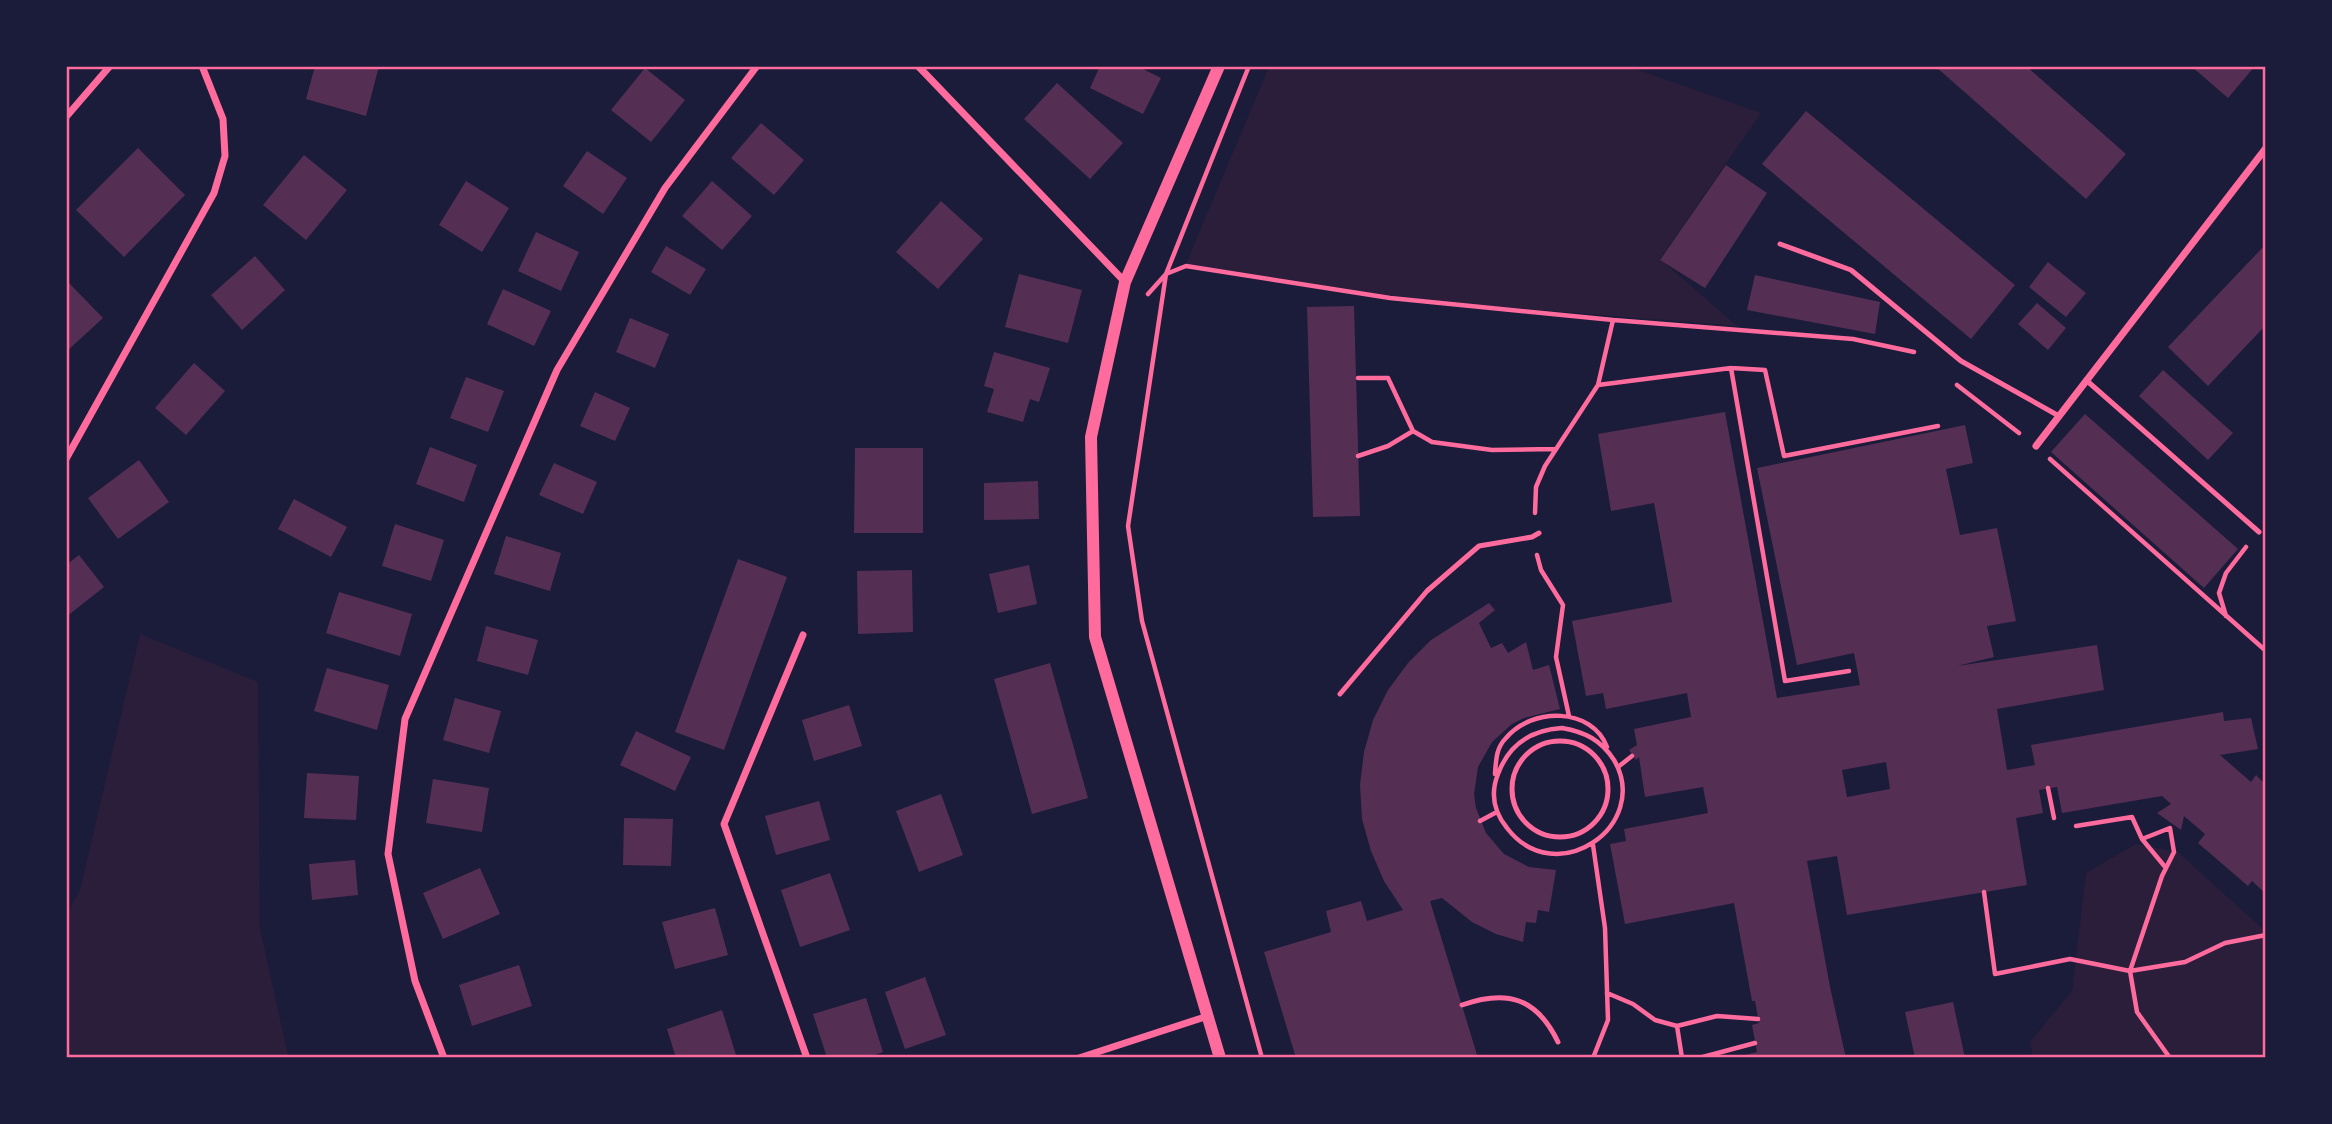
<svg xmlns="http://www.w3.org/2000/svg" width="2332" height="1124" font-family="Signika,sans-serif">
<rect width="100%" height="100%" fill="#1b1b3a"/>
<path fill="#2a1e3b" d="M1269 67H1630L1761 113 1660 259 1737 326 1391 298 1185 266Z
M140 634 258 682 260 928 288 1055 284 1057H67V913L80 890Z
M2136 844 2178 852 2265 931V1057H2033L2030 1042 2072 991 2086 873Z"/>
<path fill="#542f53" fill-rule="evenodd" d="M315 66H379L366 116 306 99Z
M1100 66H1137L1161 78 1143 114 1090 88Z
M1935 66H2026L2126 154 2086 199Z
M2191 66H2255L2228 98Z
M645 68 685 100 651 142 611 110Z
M1057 83 1123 143 1090 179 1024 119Z
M1806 111 2015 285 1971 339 1762 164Z
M761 123 804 160 774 195 731 158Z
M138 148 185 195 124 257 76 210Z
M587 151 627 178 603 214 563 186Z
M304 155 347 190 306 240 263 205Z
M1726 165 1767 193 1705 288 1660 260Z
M466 181 509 208 482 252 439 225Z
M712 181 752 216 722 250 682 216Z
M941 201 983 239 938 289 896 252Z
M536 232 579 252 561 291 518 271Z
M2265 245V326L2208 386 2168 347Z
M666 246 706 269 690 295 651 272Z
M255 256 285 290 242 330 211 295Z
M2048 262 2086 293 2066 317 2029 287Z
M1019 274 1082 290 1068 343 1005 327Z
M1755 275 1880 302 1875 334 1747 310Z
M69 283 103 318 66 352V285Z
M503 289 551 311 534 346 487 324Z
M2037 303 2066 328 2048 350 2018 324Z
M1354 306 1360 516 1313 517 1307 307Z
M630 318 669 334 655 368 616 352Z
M994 352 1050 368 1039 402 1030 399 1023 422 987 412 994 389 984 386Z
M194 363 225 391 186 435 155 408Z
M2163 370 2233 433 2208 460 2139 396Z
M466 377 504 391 488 432 450 418Z
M595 392 630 408 615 441 580 426Z
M1725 412 1777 698 1860 685 1854 653 1797 665 1757 468 1965 425 1973 463 1946 469 1960 535 1997 528 2016 621 1987 626 1994 657 1957 666 2097 645 2104 690 1997 709 2007 770 2035 765 2031 745 2223 712 2224 721 2251 718 2258 749 2220 755 2251 782 2256 775 2265 784V893L2252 881 2248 886 2198 843 2205 834 2184 816 2181 830 2157 813 2171 804 2162 796 2062 813 2057 787 2039 790 2043 813 2016 818 2027 885 1847 915 1837 856 1807 861 1830 987 1846 1058H1733L1757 1052 1752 1025 1759 1023 1755 1001H1752L1734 903 1625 924 1610 844 1626 841 1624 829 1708 813 1703 787 1645 797 1639 757 1636 760 1629 750 1637 745 1634 729 1691 717 1687 693 1606 709 1603 693 1586 696 1572 621 1672 602 1654 503 1611 511 1598 434ZM1886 762 1890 789 1847 797 1842 770Z
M2085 414 2238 549 2204 588 2051 452Z
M430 447 477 465 464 502 416 484Z
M855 448H923V533H854Z
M139 460 169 502 118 539 88 498Z
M554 463 597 482 583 514 539 495Z
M1038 481 1039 519 984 520V483Z
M294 499 347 527 331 557 278 529Z
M395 524 444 540 431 581 382 566Z
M506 536 561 553 550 591 494 574Z
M79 555 104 587 66 617V565Z
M738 559 787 577 724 750 675 732Z
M1029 565 1037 604 998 613 989 574Z
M912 570 913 632 858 634 857 571Z
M339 592 412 614 400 656 326 633Z
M1489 603 1495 610 1479 623 1491 648 1502 643 1508 653 1526 642 1533 670 1549 665 1560 709 1524 718 1512 724 1492 742 1478 767 1474 794 1476 808 1486 833 1504 854 1529 867 1556 870 1549 912 1538 910 1536 923 1526 922 1523 942 1496 934 1472 922 1442 898 1430 901 1478 1058H1296L1264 952 1331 932 1326 911 1361 901 1367 921 1403 910 1384 881 1371 851 1362 819 1360 785 1364 752 1373 720 1388 690 1408 663 1431 640Z
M486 626 538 640 528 675 477 661Z
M1050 663 1088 798 1032 814 994 679Z
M327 668 389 685 377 730 314 711Z
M455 698 501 711 489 753 443 740Z
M849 705 862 746 814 761 802 720Z
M636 731 691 757 675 791 620 765Z
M307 773 359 776 356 820 304 818Z
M433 779 489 788 482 832 426 823Z
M941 794 963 855 919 872 896 811Z
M819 801 830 840 776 855 765 816Z
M624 818 673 819 671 866 623 865Z
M355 860 358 895 312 900 309 864Z
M480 868 500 914 443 939 423 893Z
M830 873 850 930 800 947 781 890Z
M715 908 728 955 675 969 662 922Z
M519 965 532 1006 472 1026 459 985Z
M925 977 946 1035 905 1049 885 992Z
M866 998 883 1052 866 1058H827L813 1014Z
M1953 1002 1965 1058H1915L1905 1012Z
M722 1010 737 1058H676L667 1029Z"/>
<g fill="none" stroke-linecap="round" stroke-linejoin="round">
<path stroke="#ff6b9d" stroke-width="4.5" d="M1249 66 1166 274 1128 526 1142 621 1262 1058
M1148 294 1166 274 1186 266 1390 298 1613 320 1853 339 1914 352
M1731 368 1785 681 1849 671
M1358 378H1388L1413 431
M1598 385 1613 320
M1957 385 2019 433
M1358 456 1388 446 1413 431 1432 442 1492 450 1555 449
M2050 459 2266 651
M1535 513 1536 487 1545 466 1598 385 1731 368 1765 370 1784 456 1938 426
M1537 555 1541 570 1563 605 1556 657 1569 716
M2226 616 2219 593 2226 573 2246 547
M1562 728C1585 732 1601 740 1614 760 1652 825 1556 892 1507 828 1494 812 1490 794 1498 774 1509 744 1531 730 1562 728Z
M1618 767 1632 756
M1495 774C1496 760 1496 748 1506 738 1532 707 1592 707 1607 747
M2048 788 2054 818
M1480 821 1495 813
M2076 826 2132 817 2142 839
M1593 845 1605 928 1608 1020 1593 1058
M1984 892 1995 974 2070 959 2130 971 2162 876 2174 852 2170 828 2142 839 2166 868
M1607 993 1633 1004 1655 1020 1677 1026 1717 1016 1758 1019
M1677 1026 1682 1058
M1699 1058 1755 1043
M2170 1058 2137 1012 2130 971 2185 962 2225 943 2266 935"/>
<path stroke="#ff6b9d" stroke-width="5" d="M1780 244 1851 270 1961 361 2059 416
M2086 380 2259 532
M1340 694 1427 591 1479 546 1532 537 1539 533
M1512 789a48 48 0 1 1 96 0a48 48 0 1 1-96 0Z
M1462 1005C1507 989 1537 998 1558 1042"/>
<path stroke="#ff6b9d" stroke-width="7" d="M918 66 1125 282
M66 117 110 66
M2036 446 2266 148
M66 459 214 193 225 156 223 119 202 66
M803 635 724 824 807 1058
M444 1058 415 981 388 854 405 719 557 370 665 188 757 66
M1079 1058 1208 1016"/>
<path stroke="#ff6b9d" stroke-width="12" d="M1219 66 1125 282 1091 437 1095 637 1220 1058"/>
</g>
<rect width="2332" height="1124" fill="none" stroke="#1b1b3a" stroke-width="136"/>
<rect x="68" y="68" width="2196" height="988" fill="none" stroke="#ff6b9d" stroke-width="2.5"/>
</svg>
